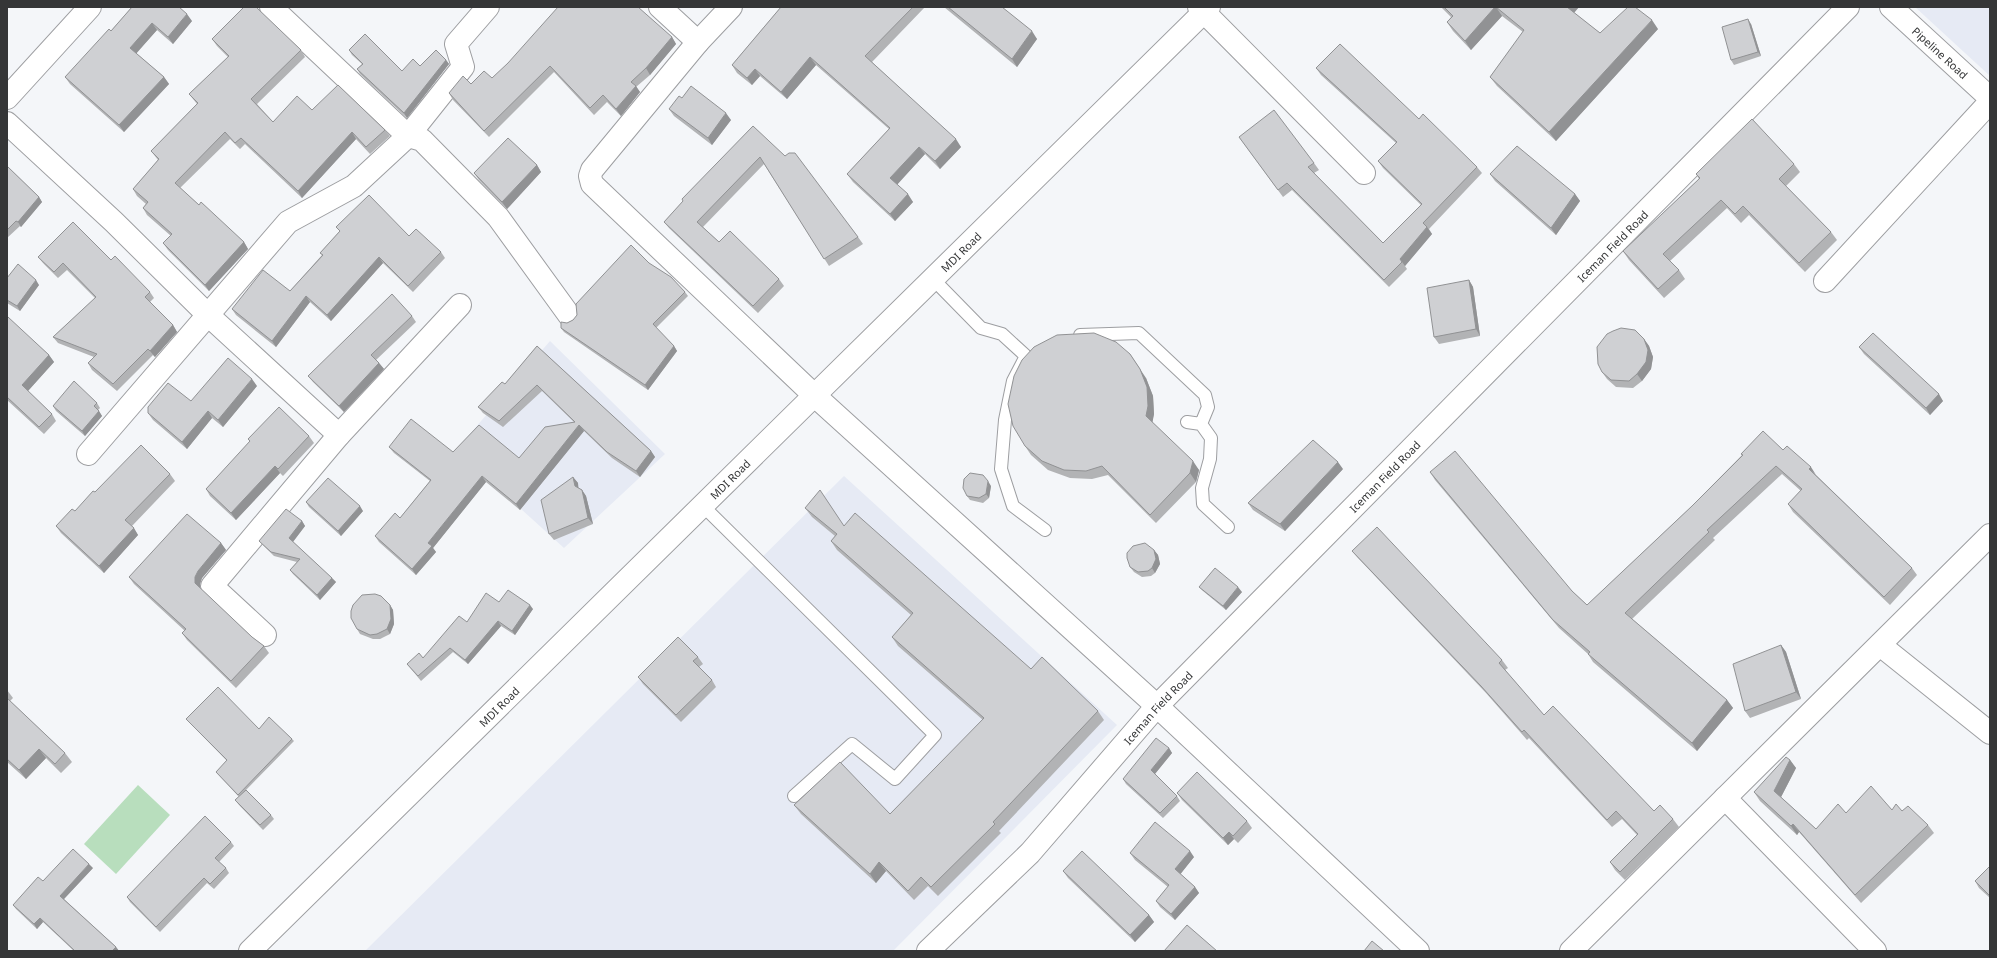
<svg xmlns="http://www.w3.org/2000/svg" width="1997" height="958" font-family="'Noto Sans',sans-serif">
<rect width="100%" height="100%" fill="#f4f6f9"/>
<path fill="#e6eaf4" d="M1915 7H1990V76Z
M550 341 665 454 564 548 456 450Z
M844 476 1117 725 893 951H365Z"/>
<path fill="#b8debd" d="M138 785 170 815 116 874 84 844Z"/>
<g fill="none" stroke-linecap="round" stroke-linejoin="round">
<g stroke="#9d9ea1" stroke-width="14">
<path id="service" d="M933 279 981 328 1002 334 1026 356 1013 381 1005 420 1001 469 1013 506 1045 530
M1080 335 1139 333 1205 395 1208 407 1201 424
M1187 422 1201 424 1211 438 1210 459 1202 488 1203 504 1228 527
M703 506 935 735 895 779 852 744 794 796"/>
</g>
<g stroke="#9d9ea1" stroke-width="24">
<g id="minor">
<path d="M271 7 408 136 422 140 498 217 569 315"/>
<path d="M660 7 698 42"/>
<path d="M731 7 698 42 592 170 590 176 592 184 815 396 1157 706 1418 951"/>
<path d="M1199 7 1364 173"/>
<path d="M7 98 90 7"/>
<path d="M7 123 114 222 208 315 339 435"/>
<path d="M1825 281 1990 102"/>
<path d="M88 454 288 222 354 186 408 136 463 67 456 44 488 7"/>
<path d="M265 635 212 586 339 435 460 305"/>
<path d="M1880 645 1990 733"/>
<path d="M1725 798 1875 951"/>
<path id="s1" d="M928 951 1030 853 1157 706 1848 7"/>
<path d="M1571 951 1990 535"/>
</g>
</g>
<g stroke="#9d9ea1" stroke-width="24">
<g id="tertiary">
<path id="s2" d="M1891 7 1990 98"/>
<path id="s3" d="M250 951 1209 7"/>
</g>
</g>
<use href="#service" stroke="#fff" stroke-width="12"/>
<use href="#minor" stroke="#fff" stroke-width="22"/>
<use href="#tertiary" stroke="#fff" stroke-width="22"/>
</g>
<path fill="#b2b3b5" d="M132 7 192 21 173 44 157 30 136 53 164 77 169 84 124 132 70 84 65 77 111 31Z
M781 7H925L872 62 961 147 940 169 925 154 897 184 913 202 895 221 853 182 847 174 889 129 816 65 787 99 760 76 752 85 737 73 732 65Z
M944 7H1002L1037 39 1017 67Z
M1441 7H1579L1574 13 1600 33 1658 29 1556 141 1497 86 1490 77 1523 32 1502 16 1471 50 1453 31 1447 22 1451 17Z
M258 10 301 50 305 57 257 104 273 122 312 110 385 130 390 136 370 154 356 139 302 198 245 144 240 149 230 139 180 188 199 205 244 242 248 249 209 291 168 250 163 243 171 236 147 215 143 208 146 204 137 196 133 189 158 160 151 151 197 104 189 94 228 57 217 46 212 39Z
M1751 24 1761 56 1734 65 1731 60Z
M672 37 676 44 650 75 636 87 640 92 621 116 607 102 594 115 554 72 489 137 453 100 449 93 471 84 492 78Z
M349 50 402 71 420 66 446 60 449 64 407 118 360 74 357 69 362 64 352 55Z
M1316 68 1419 119 1477 167 1482 173 1429 229 1432 234 1405 266 1407 269 1389 287 1292 190 1283 197 1239 137 1314 163 1319 170 1314 173 1383 243 1421 205 1383 168 1378 161 1396 143 1321 75Z
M682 98 731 120 712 145 674 116 669 109Z
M753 126 858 237 863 244 829 266 764 164 703 227 719 242 779 279 784 286 758 313 669 228 664 222Z
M1794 164 1800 172 1786 186 1831 232 1837 240 1805 272 1749 215 1741 223 1727 208 1670 261 1679 270 1685 279 1664 298 1629 260 1623 251 1699 179 1696 174Z
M537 165 541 172 507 209 479 180 474 173Z
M7 166 39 197 42 202 21 227 20 226 7 238Z
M1490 174 1575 194 1580 201 1556 235 1495 181Z
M336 227 409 236 441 252 445 258 413 292 383 263 331 321 310 302 276 347 236 315 232 309 290 291 322 255 320 253 340 231Z
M38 257 111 260 150 292 154 298 150 302 173 325 177 332 155 357 153 355 117 391 92 370 88 363 94 357 58 343 53 337 95 298 67 270 58 278 43 263Z
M649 263 685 292 688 296 656 328 674 346 677 351 648 390 564 332 561 328 567 323 573 320Z
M7 278 39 285 20 311 7 303Z
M1469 280 1473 287 1480 336 1439 344 1434 337Z
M412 316 416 322 376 360 379 363 384 369 344 412 313 382 308 376Z
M7 319 49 355 54 362 28 391 52 414 56 421 44 434 7 400Z
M1644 339 1649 346 1653 357 1651 369 1642 381 1633 388 1616 387 1607 379 1602 372Z
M537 346 651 451 655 457 640 477 612 458 584 431 520 510 486 482 433 548 436 552 416 575 379 542 375 536 400 518 430 481 394 453 389 447 519 458 574 422 542 391 503 427 483 413 478 407 505 384Z
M1859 347 1943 401 1930 415 1864 354Z
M1146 378 1153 396 1154 414 1152 422 1199 470 1196 482 1156 523 1108 475 1092 479 1070 478 1048 470 1031 455 1025 446Z
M257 386 223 427 212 418 187 449 153 420 148 413 191 401Z
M97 403 100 408 98 410 102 416 85 436 56 411 53 406Z
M309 436 314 443 283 476 280 473 236 520 210 496 206 489 250 442 248 439Z
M1783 450 1816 475 1912 568 1917 575 1890 605 1793 512 1788 504 1801 491 1782 474 1713 538 1715 540 1632 619 1727 700 1733 708 1697 751 1593 662 1588 654 1559 628 1435 480 1430 472 1572 591 1587 605 1692 506 1742 455 1741 454Z
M1343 469 1285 531 1253 510 1248 503Z
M170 474 175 481 132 526 138 535 104 573 61 533 56 526 75 511 95 492Z
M573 477 578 483V488L582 490 586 496 593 524 554 540 549 534Z
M991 486 989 498 983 503 970 500 967 496Z
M306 502 363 511 341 536 309 507Z
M805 508 844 526 1031 669 1098 711 1104 720 999 831 1001 833 938 896 928 886 914 900 886 871 876 883 801 814 794 805 890 814 983 720 898 646 892 637 911 615 837 550 831 541 835 536 812 517Z
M302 521 305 526 293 542 336 582 320 600 293 574 290 570 297 562 274 556 259 541Z
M221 543 226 550 202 578 200 584V588L252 637 264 646 269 653 236 688 187 640 182 633 185 631 134 584 129 577Z
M1154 550 1158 555 1160 564 1155 573 1151 576 1142 577 1134 572 1130 567Z
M1352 551 1502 660 1508 668 1505 670 1544 715 1654 811 1673 819 1679 827 1625 880 1615 870 1610 862 1637 835 1622 819 1612 827 1529 738 1527 740 1486 693 1358 558Z
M1199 587 1242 592 1226 610 1203 591Z
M499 602 533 609 515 635 501 626 468 664 453 652 421 681 407 664 423 658 467 622Z
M390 605 393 610 394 624 390 634 380 639H373L360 634 357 629Z
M1781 645 1786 652 1801 699 1750 718 1745 711Z
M698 657 703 664 699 667 712 680 716 687 681 722 643 684 638 677Z
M7 690 13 698 10 701 65 753 72 762 61 773 46 758 26 779 7 762Z
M186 719 259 729 292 739 294 741 246 790 271 815 274 819 263 830 239 805 235 800 239 797 216 772 227 761Z
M1169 748 1172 753 1155 774 1177 796 1180 801 1163 818 1126 784 1123 779Z
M1790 760 1796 768 1781 797 1816 829 1846 813 1892 810 1902 811 1928 825 1934 833 1861 903 1799 832 1797 835 1760 801 1754 792Z
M1177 793 1247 821 1252 828 1238 843 1234 839 1228 845 1182 800Z
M231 842 234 846 219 862 226 868 229 873 214 889 207 883 160 932 130 902 127 897Z
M1130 853 1194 857 1180 874 1195 887 1199 893 1175 920 1160 907 1156 901 1168 887 1135 860Z
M1990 866V898L1979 888 1975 881Z
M93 868 64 899 116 947 119 951H74L43 922 37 929 16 909 13 905 43 881Z
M1063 871 1149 915 1154 922 1135 942 1068 878Z"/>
<path fill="#919294" d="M1495 7H1496L1502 16 1471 50 1465 41Z
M1567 7H1579L1572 15Z
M187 14 192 21 173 44 168 37Z
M1748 19 1751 24 1761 56 1758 52Z
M1652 20 1658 29 1556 141 1549 132Z
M152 23 157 30 135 55 130 48Z
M1032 31 1037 39 1017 67 1012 59Z
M672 37 676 44 650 75 646 68Z
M810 57 816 65 787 99 781 92Z
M446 60 449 64 407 118 404 113Z
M755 69 760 76 752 85 747 78Z
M164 77 169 84 124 132 119 125Z
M636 86 640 92 621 116 616 109Z
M726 113 731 120 712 145 708 138Z
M352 132 356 139 302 198 298 191Z
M956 139 961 147 940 169 935 161Z
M919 147 925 154 896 186 890 178Z
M537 165 541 172 507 209 502 202Z
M908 194 913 202 895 221 890 214Z
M1575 194 1580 201 1556 235 1551 228Z
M39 197 42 202 21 227 18 222Z
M1427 227 1432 234 1405 266 1400 259Z
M244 242 248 249 209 291 205 285Z
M379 257 383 263 331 321 327 315Z
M36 280 39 285 20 311 17 306Z
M1469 280 1473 287 1480 336 1476 329Z
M306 296 310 302 276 347 272 341Z
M173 325 177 332 155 357 150 351Z
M1644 339 1649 346 1653 357 1651 369 1642 381 1637 374Z
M674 346 677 351 648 390 645 385Z
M1130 354 1146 378 1153 396 1154 414 1152 425 1146 416Z
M49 355 54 362 27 392 22 385Z
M379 363 384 369 344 412 339 406Z
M252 379 257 386 223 427 218 420Z
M1939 394 1943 401 1930 415 1926 408Z
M99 411 102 416 85 436 82 431Z
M208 411 212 418 187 449 182 442Z
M579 425 584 431 520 510 516 504Z
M651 451 655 457 640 477 636 471Z
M1193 461 1199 470 1196 482 1190 473Z
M1338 462 1343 469 1285 531 1280 524Z
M275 466 280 473 236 520 231 513Z
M1811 467 1816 475 1809 469Z
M482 476 486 482 433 548 436 552 416 575 412 569 428 543Z
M573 477 578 483 579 493 575 486Z
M988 481 991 486 989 498 986 494Z
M582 490 586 496 593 524 588 518Z
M360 506 363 511 341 536 338 531Z
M302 521 305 526 292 543 289 538Z
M134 528 138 535 104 573 99 566Z
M221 543 226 550 202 578 200 584V590L195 583V577L198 571Z
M1154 550 1158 555 1160 564 1155 573 1152 568Z
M332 578 336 582 320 600 317 595Z
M1238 587 1242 592 1226 610 1223 606Z
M390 605 393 610 394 624 390 634 387 629Z
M530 605 533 609 515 635 512 631Z
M498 621 501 626 468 664 465 660Z
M1781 645 1786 652 1801 699 1796 692Z
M1727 700 1733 708 1697 751 1692 743Z
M1169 748 1172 753 1154 775 1151 770Z
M39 749 46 758 26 779 19 770Z
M1790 760 1796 768 1780 799 1774 791Z
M1793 824 1799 832 1797 835 1791 826Z
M1229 832 1234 839 1228 845 1223 838Z
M1190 851 1194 857 1179 876 1175 869Z
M879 862 886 871 876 883 870 874Z
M89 864 93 868 63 900 60 896Z
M1195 887 1199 893 1175 920 1171 914Z
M1149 915 1154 922 1135 942 1130 935Z
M40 918 43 922 37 929 34 924Z
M116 947 119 951H112Z"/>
<path fill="#cfd0d3" stroke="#919294" d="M132 7H179L187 14 168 37 152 23 130 48 164 77 119 125 65 77 109 29 111 31Z
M244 7H256L301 50 251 99 273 122 297 96 312 110 338 85 385 130 366 147 352 132 298 191 241 138 235 143 225 132 175 183 199 205 201 202 244 242 205 285 163 243 172 234 143 208 148 202 133 189 159 159 151 151 198 103 189 94 229 56 212 39Z
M558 7H638L672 37 646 68 631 82 636 86 616 109 603 95 590 108 550 66 484 131 449 93 463 76 471 84 484 71 492 78 508 63Z
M781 7H913L865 56 956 139 935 161 919 147 890 178 908 194 890 214 847 174 890 128 810 57 781 92 755 69 747 78 732 65Z
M948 7H1002L1032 31 1012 59Z
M1444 7H1495L1465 41 1447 22 1453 16Z
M1496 7H1567L1600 33 1628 7H1635L1652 20 1549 132 1490 77 1524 30Z
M1748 19 1758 52 1731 60 1722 27Z
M365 34 402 71 413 59 420 66 436 50 446 60 404 113 357 69 363 64 349 50Z
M1340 44 1419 119 1423 114 1477 167 1423 223 1427 227 1400 259 1402 262 1384 280 1287 183 1278 190 1239 137 1274 110 1314 163 1308 167 1383 243 1422 204 1378 161 1397 142 1316 68Z
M691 86 726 113 708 138 669 109 679 96 682 98Z
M1752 119 1794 164 1779 179 1831 232 1799 263 1743 206 1735 214 1721 200 1663 254 1679 270 1658 289 1623 251 1700 178 1696 174Z
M753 126 785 156 789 153H795L858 237 824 259 760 157 697 222 719 242 730 231 779 279 753 306 664 222 683 201 682 199Z
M508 138 537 165 502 202 474 173Z
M1517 146 1575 194 1551 228 1490 174Z
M7 166 39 197 18 222 16 221 7 230Z
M369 195 409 236 416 229 441 252 408 286 379 257 327 315 306 296 272 341 232 309 263 270 290 291 323 255 320 253 340 231 336 227Z
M73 222 111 260 115 256 150 292 145 297 173 325 150 351 148 349 113 384 88 363 97 354 53 337 96 297 63 263 54 272 38 257Z
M631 245 649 263 671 277 685 292 653 324 674 346 645 385 561 328V322L567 323 573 320 577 315 576 304Z
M18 264 36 280 17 306 7 300V278Z
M1469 280 1476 329 1434 337 1427 288Z
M392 294 412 316 371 355 379 363 339 406 308 376Z
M8 317 49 355 22 385 52 414 39 427 7 397V319Z
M1621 328 1635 330 1644 339 1648 350 1646 362 1637 374 1629 381 1611 380 1602 372 1598 364 1597 347 1607 334 1613 331Z
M1094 333 1116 342 1130 354 1140 369 1147 387 1148 406 1146 416 1193 461 1190 473 1150 515 1102 466 1086 471 1064 470 1042 461 1025 446 1013 426 1008 404 1014 376 1022 360 1034 347 1057 335Z
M1873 333 1939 394 1926 408 1859 347Z
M537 346 651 451 636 471 607 452 579 425 516 504 482 476 428 543 432 546 412 569 375 536 395 513 400 518 431 480 389 447 411 419 453 452 479 425 519 458 545 427 575 422 537 385 499 421 478 407 502 382 505 384Z
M228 358 252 379 218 420 208 411 182 442 148 413V407L168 383 191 401Z
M74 381 97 403 94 406 99 411 82 431 53 406Z
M279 407 309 436 278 469 275 466 231 513 206 489 250 441 248 439Z
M1763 431 1783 450 1787 446 1811 467 1809 469 1912 568 1884 597 1788 504 1802 489 1776 466 1707 530 1709 532 1625 613 1727 700 1692 743 1588 654 1590 652 1553 620 1430 472 1455 451 1572 591 1587 605 1692 506 1743 455 1741 454Z
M1313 440 1338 462 1280 524 1248 503Z
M141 445 170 474 125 520 134 528 99 566 56 526 72 509 75 511 93 491 95 492Z
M970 473 983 475 988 481 986 494 979 498 967 496 963 488 964 479Z
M573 477 575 486 582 490 588 518 549 534 541 500Z
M328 478 360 506 338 531 306 502Z
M820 490 844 526 855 513 1031 669 1042 657 1098 711 993 822 995 824 931 887 921 877 908 891 879 862 870 874 794 805 840 762 890 814 984 718 892 637 913 613 831 541 837 534 805 508Z
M286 509 302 521 289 538 332 578 317 595 290 570 300 559 271 552 259 541Z
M187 514 221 543 198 571 195 577V583L252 637 264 646 231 681 182 633 186 629 129 577Z
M1377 527 1502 660 1499 663 1544 715 1553 706 1654 811 1660 805 1673 819 1620 872 1610 862 1638 834 1616 811 1607 820 1524 730 1522 732 1481 686 1352 551Z
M1145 543 1154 550 1156 559 1152 568 1148 571 1138 572 1130 567 1127 558V553L1133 546Z
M1215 568 1238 587 1223 606 1199 587Z
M508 590 530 605 512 631 498 621 465 660 450 648 418 676 407 664 419 653 423 658 459 616 467 622 486 593 499 602Z
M375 594 381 596 390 605 391 619 387 629 377 634 370 635 357 629 351 618V611L353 605 362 595Z
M678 637 698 657 693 661 712 680 676 715 638 677Z
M1781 645 1796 692 1745 711 1733 664Z
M218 687 259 729 269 717 292 739 238 795 216 772 227 760 186 719Z
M7 698 65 753 55 764 39 749 19 770 7 759Z
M1156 738 1169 748 1151 770 1177 796 1160 813 1123 779Z
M1786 757 1790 760 1774 791 1816 829 1838 804 1846 813 1871 786 1892 810 1896 804 1902 811 1908 806 1928 825 1855 895 1793 824 1791 826 1754 792Z
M1197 772 1247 821 1233 836 1229 832 1223 838 1177 793Z
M246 790 271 815 260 825 235 800Z
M205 816 231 842 215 858 226 868 210 884 204 878 156 927 127 897Z
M1155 822 1190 851 1175 869 1195 887 1171 914 1156 901 1169 885 1130 853Z
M73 849 89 864 60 896 116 947 112 951H75L40 918 34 924 13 905 38 877 43 881Z
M1082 851 1149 915 1130 935 1063 871Z
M1990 866V896L1975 881Z
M1187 925 1217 951H1164Z
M1372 941 1384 951H1364Z"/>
<g text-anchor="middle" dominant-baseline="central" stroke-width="3.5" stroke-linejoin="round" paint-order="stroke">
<g font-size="11" fill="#353637" stroke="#fff">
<text stroke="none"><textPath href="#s2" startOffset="67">Pipeline Road</textPath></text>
<text stroke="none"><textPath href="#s1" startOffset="983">Iceman Field Road</textPath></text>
<text stroke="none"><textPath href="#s3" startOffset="997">MDI Road</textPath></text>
<text stroke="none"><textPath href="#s1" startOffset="659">Iceman Field Road</textPath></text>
<text stroke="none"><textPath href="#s3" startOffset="673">MDI Road</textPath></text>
<text stroke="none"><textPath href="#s3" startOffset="349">MDI Road</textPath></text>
<text stroke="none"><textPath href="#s1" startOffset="335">Iceman Field Road</textPath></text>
</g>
</g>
<rect width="1997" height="958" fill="none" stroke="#353637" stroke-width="16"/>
</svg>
